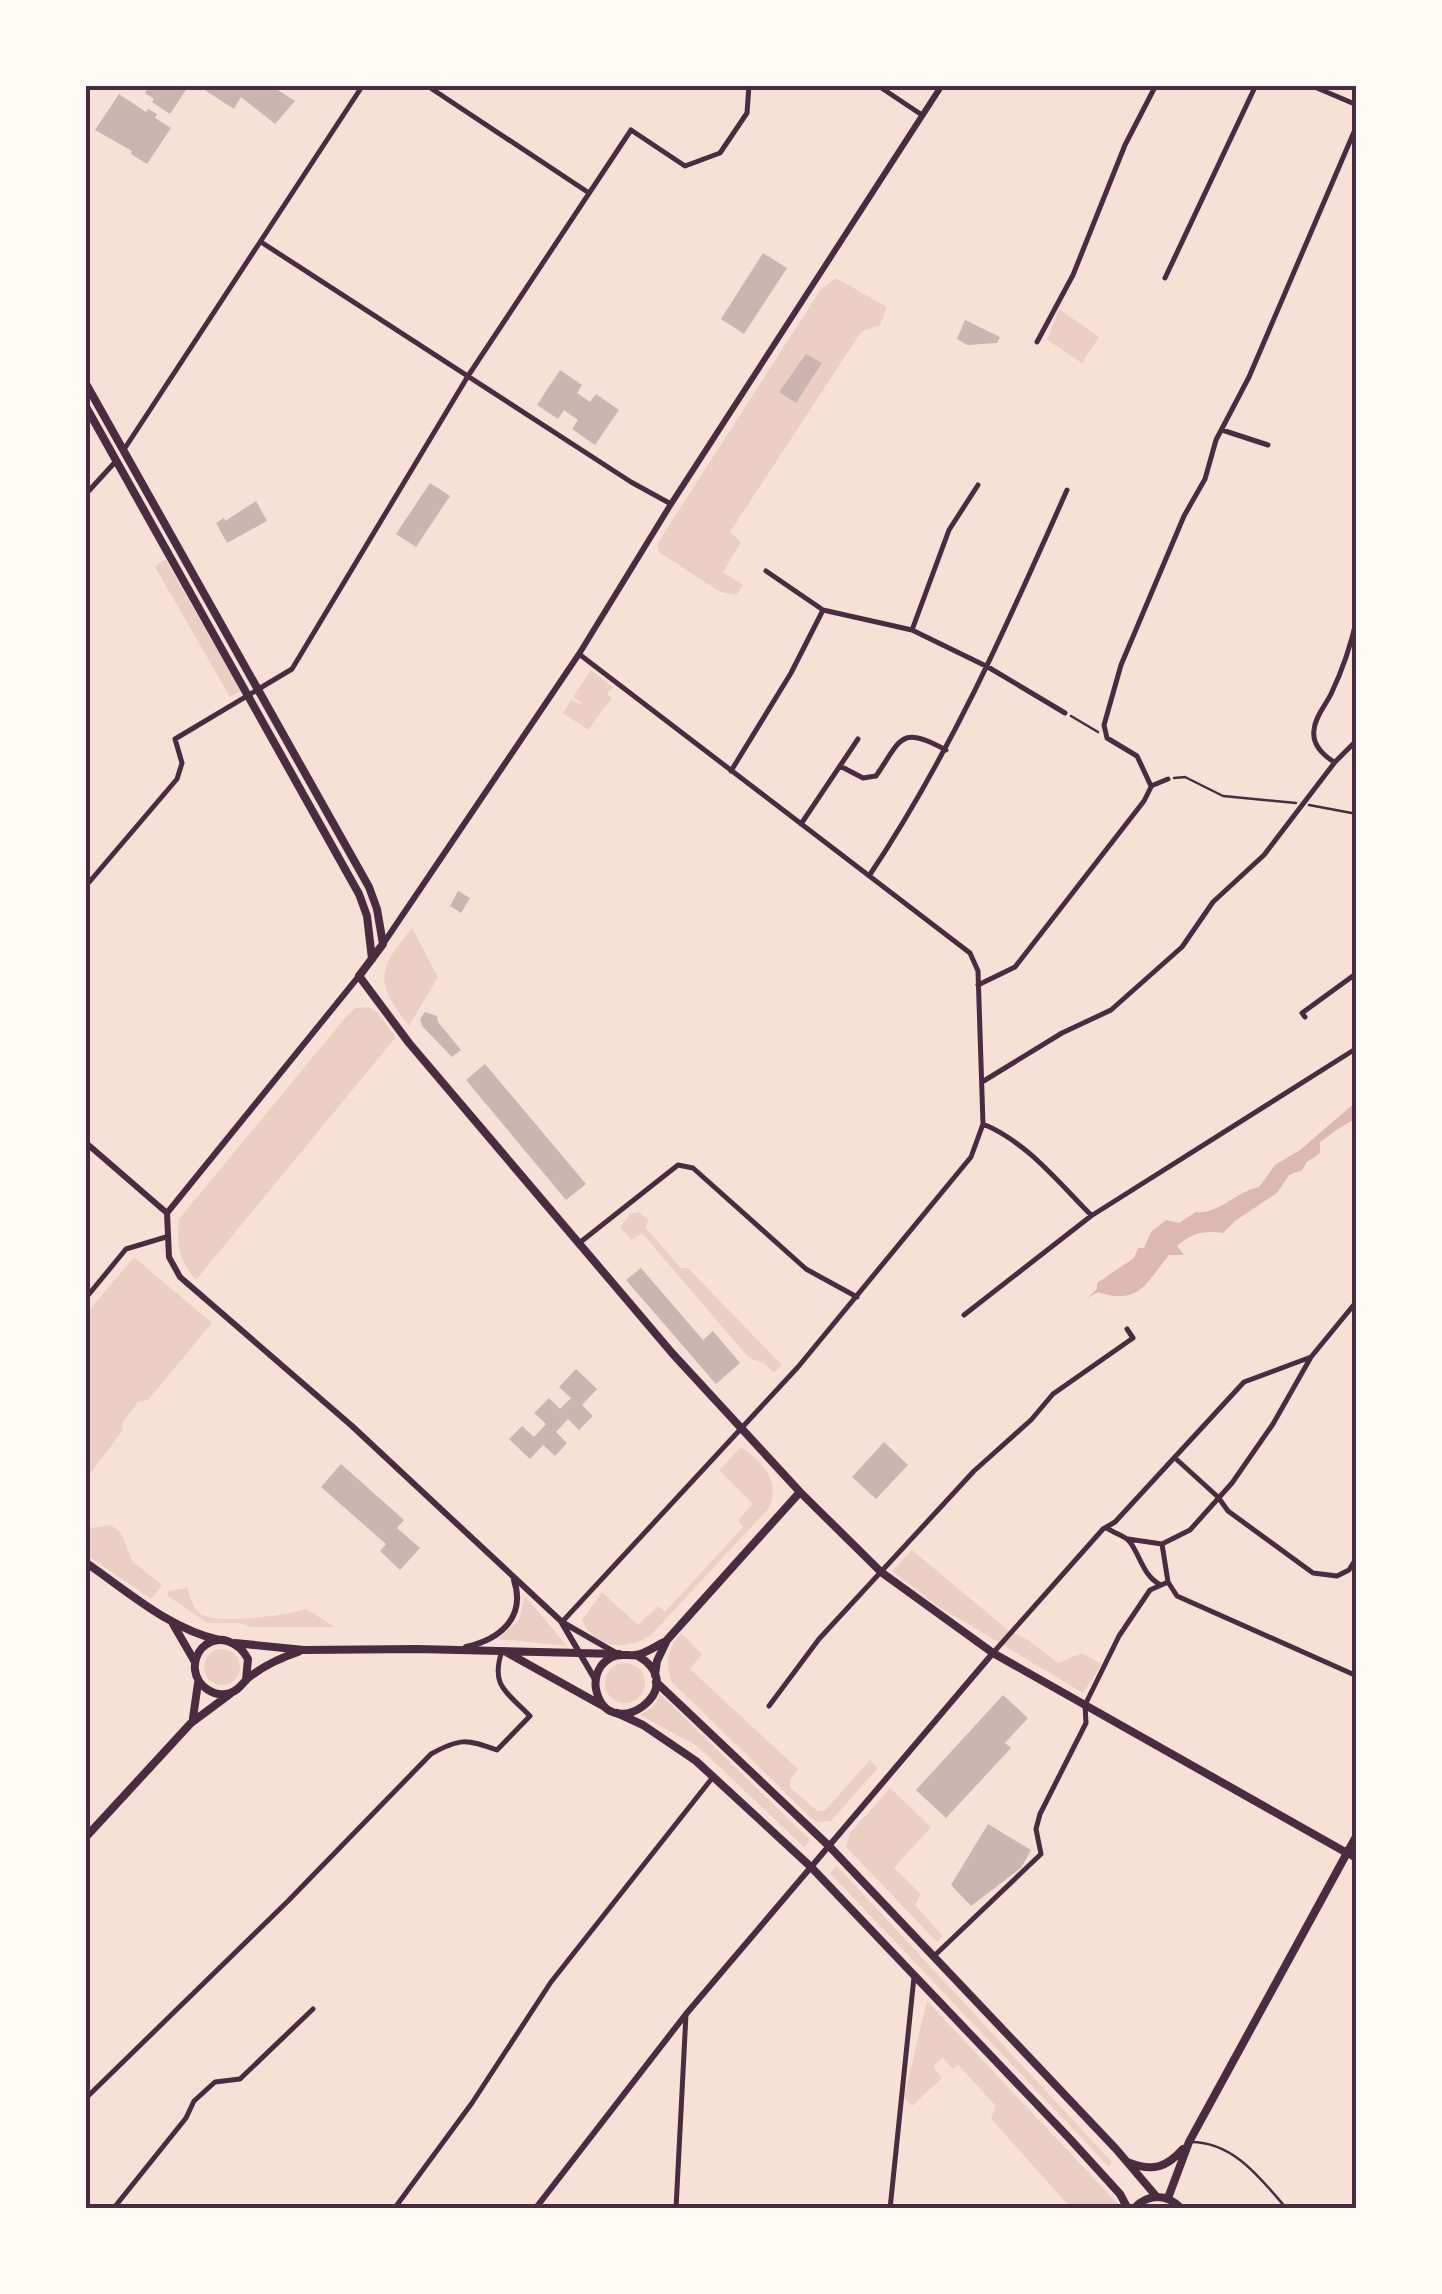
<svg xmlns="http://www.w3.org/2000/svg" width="1442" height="2294" font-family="Montserrat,sans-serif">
<rect width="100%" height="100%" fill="#f7e1d7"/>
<path fill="#ebcfc5" d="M836 278 887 307 880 325 861 332 730 532 741 542 723 572 743 585 737 595 720 592 659 552 657 544 821 289Z
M1059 309 1099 337 1082 363 1047 340Z
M165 559 241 691 230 697 155 567Z
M591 670 613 687 607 694 612 698 588 730 563 713 571 700 586 706 573 697Z
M412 928 438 977 409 1026C374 981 377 971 412 928Z
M368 1007 377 1012 396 1037 196 1280C179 1260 176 1245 179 1219L345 1018 355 1008Z
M639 1212 649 1220 645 1227 681 1268H688L782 1365 774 1373 764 1363 749 1358 642 1233 631 1240 620 1227 630 1214Z
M134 1257 212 1323 148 1400 138 1402 123 1422 122 1431 85 1481V1315Z
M741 1447C763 1461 782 1483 768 1509L650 1636C624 1651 596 1649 582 1620L602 1592 638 1625 658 1606 665 1612 743 1527 738 1520 753 1504 719 1470Z
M85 1524 91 1528 111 1525 121 1533 133 1562 162 1585 151 1599 85 1554Z
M912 1550 1008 1630 1028 1640 1058 1663 1082 1653 1102 1664 1083 1693 936 1605 892 1571Z
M187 1588C190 1595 192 1605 197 1611 211 1627 287 1615 306 1609L335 1627H251L240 1623H207L168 1596V1591Z
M525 1596 567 1646 498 1639 519 1620Z
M681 1633 702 1654 690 1669 798 1769 790 1780V1787L817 1811H824L830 1805 870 1760 878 1768 831 1821 816 1822 810 1817 672 1682C664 1662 668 1649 681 1633Z
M204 1667a18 18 0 1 1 36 0a18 18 0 1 1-36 0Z
M605 1683a20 20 0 1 1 40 0a20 20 0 1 1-40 0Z
M660 1694 810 1840 804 1847 697 1746 640 1715 655 1705Z
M890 1788 931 1827 894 1868 921 1894 915 1905 943 1936 937 1942 846 1847 850 1833Z
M837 1866 1112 2162 1109 2167 830 1873Z
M927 2001 1119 2205 1121 2209H1072L991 2119 996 2106 958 2065 953 2069 943 2058 933 2066 942 2078 912 2106 904 2097Z"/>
<path fill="#dcb8b0" d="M1357 1101V1119C1344 1123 1332 1134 1320 1142V1153L1307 1162 1302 1170 1289 1175 1277 1193 1235 1221 1223 1233C1204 1230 1192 1233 1177 1246L1184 1255H1169C1146 1283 1139 1306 1098 1292L1087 1298 1097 1289V1283L1134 1258 1138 1248H1144L1151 1232 1166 1220 1179 1223 1196 1212C1218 1215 1237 1191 1259 1187L1275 1165 1300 1150Z"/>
<path fill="#ccb4b1" d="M150 85H189L170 114 152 102 154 99 145 93Z
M197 85H270L295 101 275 124 241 97 234 109Z
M119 94 146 112 148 109 157 114 155 118 171 128 147 164 131 154 132 151 95 130Z
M763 253 787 268 744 334 721 319Z
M965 320 1000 337 997 343 967 345 957 339Z
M806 354 822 363 796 403 779 392Z
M560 370 582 385 577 393 590 402 596 394 619 410 595 445 572 429 578 420 564 410 558 419 537 405Z
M430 483 450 496 416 547 396 534Z
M256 501 267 521 227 543 216 523 224 518 225 521Z
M458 891 470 898 461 913 450 906Z
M425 1012 437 1016 438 1022 461 1050 452 1057 422 1026 420 1019Z
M485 1064 586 1184 566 1200 466 1080Z
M641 1268 703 1340 713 1331 740 1363 716 1384 626 1280Z
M576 1369 597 1389 582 1405 593 1416 579 1430 568 1419 556 1432 567 1443 555 1456 543 1445 530 1459 509 1439 522 1426 534 1437 546 1424 534 1413 549 1398 560 1409 571 1398 559 1387Z
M884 1442 908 1465 876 1499 852 1477Z
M341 1464 404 1520 397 1528 420 1548 400 1570 380 1551 386 1544 321 1487Z
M1003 1695 1028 1718 1005 1743 1011 1748 946 1818 916 1790Z
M988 1824 1031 1850 1021 1868 971 1906 951 1885Z"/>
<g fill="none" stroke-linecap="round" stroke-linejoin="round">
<path stroke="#4a2c40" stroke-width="2.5" d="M1071 716 1098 732
M1174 778 1185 777 1223 796 1296 803
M1309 805 1357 814"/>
<path stroke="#4a2c40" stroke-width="2.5" d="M1191 2142C1234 2142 1261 2179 1287 2209"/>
<path stroke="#4a2c40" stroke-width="5" d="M426 85 589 193
M877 85 922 115
M1310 85 1357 105
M261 242 631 482 671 504
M1165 278 1256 85
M1037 342 1073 275 1125 145 1156 85
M1222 430 1268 445
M123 451 363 85
M85 495 117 460
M766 571 823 610 912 630 988 667 1065 713
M912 630 949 530 978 485
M1334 762C1323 755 1312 744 1314 730 1315 717 1325 706 1331 694 1343 669 1351 645 1357 618
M840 766 863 778 876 776C902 738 900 725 946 750
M731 771 791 673 823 610
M1168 779 1151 786 1137 756 1107 738 1104 725 1121 665 1184 516 1205 479 1216 440 1249 377 1357 125
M801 824 858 739
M869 876C950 755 1008 623 1067 490
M85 887 177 779 182 763 175 739 292 669 468 376 631 130 685 166 720 153 747 113 749 85
M978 985 1015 967 1144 801 1151 787
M1305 1017 1302 1013 1357 973
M982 1082 1062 1033 1111 1010 1182 947 1213 902 1264 855 1335 762 1357 740
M983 1124C1027 1142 1058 1182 1091 1215
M578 1244 678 1165 693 1168 806 1269 857 1297
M85 1299 126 1249 166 1237
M964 1315 1091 1216 1357 1048
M1175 1458 1218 1497 1228 1511 1313 1573 1337 1576 1349 1570 1357 1557
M1107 1528C1115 1534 1124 1535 1130 1542 1141 1557 1143 1576 1161 1585
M1128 1539 1162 1544
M1168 1582 1177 1596 1357 1676
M562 1622 798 1367 971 1157 983 1124 978 971 970 953 579 654
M993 1653 1103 1529 1115 1522 1244 1382 1311 1357
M769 1706 819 1639 974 1471 1031 1420 1053 1394 1133 1338 1127 1329
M933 1957 1041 1854 1036 1829 1040 1814 1086 1723 1085 1705 1119 1636 1150 1590 1168 1582 1162 1544 1190 1530 1232 1483 1273 1424 1311 1357 1357 1301
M85 2099 288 1901 431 1754C460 1738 466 1739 497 1750L530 1716C507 1692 490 1686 502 1651
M113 2209 186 2118 194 2101 215 2082 240 2079 313 2009
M394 2209 472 2103 551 1982 713 1777
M676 2209 686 2014
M890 2209 914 1977"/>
<path stroke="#4a2c40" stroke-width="6" d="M383 944 579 654 671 504 942 85
M85 1142 167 1213 169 1257 180 1277 352 1426 562 1622 616 1653
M167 1213 359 976
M562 1623 596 1681
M466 1647C501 1639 526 1617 514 1580
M1347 1853 1357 1860
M535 2209 686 2014 993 1653"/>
<path stroke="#4a2c40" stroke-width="8" d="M85 1562C126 1590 169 1629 219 1640
M173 1624 195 1662
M656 1682 829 1846 1116 2149 1156 2196
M617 1713 643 1725 696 1761 811 1867 1070 2139 1120 2194 1128 2209
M1130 2163C1153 2172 1167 2167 1183 2149
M1168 2198 1189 2142 1347 1853
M1133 2209C1148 2193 1167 2193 1182 2209"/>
<path stroke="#4a2c40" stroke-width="8" d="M85 382 369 887 377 909 383 944 359 976 409 1043 672 1353 800 1492 881 1572 993 1653 1347 1853 1357 1835
M85 405 359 894 367 916 372 959
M235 1643 304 1650 417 1649 619 1654
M506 1652 603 1706
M636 1655C696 1687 608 1748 596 1689 594 1679 598 1667 606 1661 616 1652 625 1656 636 1655 645 1654 656 1646 664 1642
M655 1675 657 1661 667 1640 800 1492
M246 1680 248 1659C239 1642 218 1632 202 1648 197 1653 194 1662 195 1670 197 1686 214 1698 230 1693 238 1691 242 1684 248 1678 262 1667 280 1658 298 1652
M193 1718 198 1683
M85 1838 191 1723 230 1694"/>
</g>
<rect width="1442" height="2294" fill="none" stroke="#fffaf5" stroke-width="175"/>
<rect x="88" y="88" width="1266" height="2118" fill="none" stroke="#4a2c40" stroke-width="4"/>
</svg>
